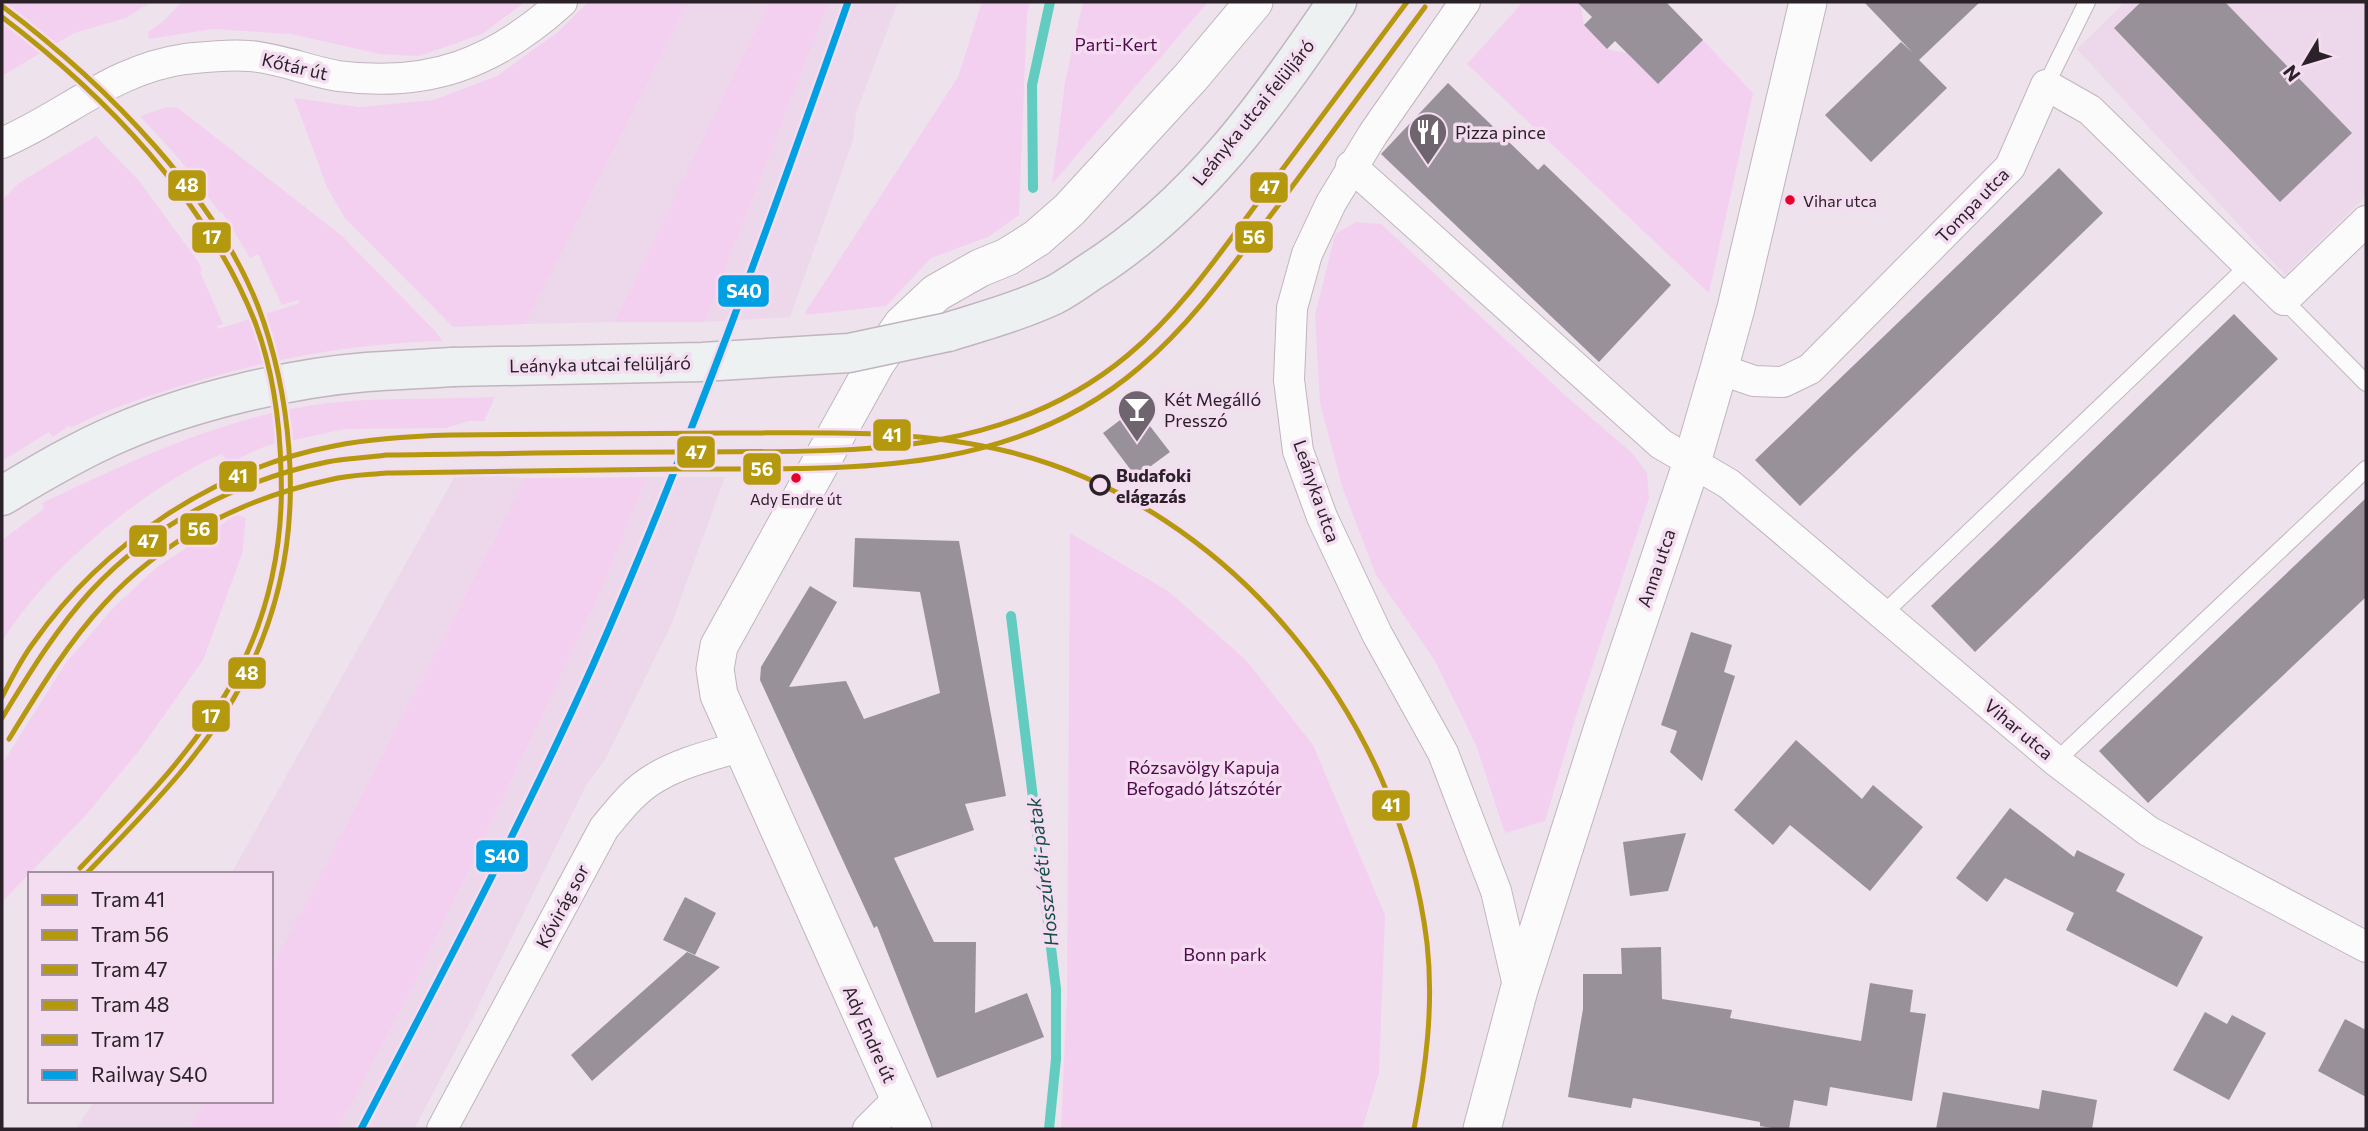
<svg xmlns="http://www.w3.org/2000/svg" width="2368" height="1131" font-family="Commissioner,sans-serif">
<rect width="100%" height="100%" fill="#eee2ed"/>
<path fill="#edd7ea" d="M689 2H769L614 322 525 324Z
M829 2H898L856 113 853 140 790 317 705 322Z
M2125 2H2366V196L2285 275 2077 49Z
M484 475 526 478 271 970V874H231L454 478Z
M647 477H725L671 625 605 760 586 785 472 1019 414 1129H338L413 987 599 596Z
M94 1101H204L190 1129H76Z"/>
<path fill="#f4d0f0" d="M2 2H151L126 18 74 33 2 76Z
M182 2H525L482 34 419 56 380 54 291 34 213 29 149 39 148 32 162 22Z
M588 2H689L525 324 453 327 345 218 327 187 294 98 359 107 433 100 497 76 558 32Z
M769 2H829L705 322H614Z
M982 2H1030L1027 13 1019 215 988 237 931 258 886 306 806 315V311L958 77Z
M1083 2H1208L1052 184 1065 82Z
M1523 2H1577L1581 6 1584 25 1607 49 1627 53 1658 84 1703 40 1753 93 1709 293 1467 64Z
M167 107 178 108 342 236 434 330 443 341C349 343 260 361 171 389 137 400 103 411 71 428L70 425 53 437 49 432 2 461V200L19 183 96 136 140 182 197 260 202 270 200 272 223 324 217 326 218 329 300 303 298 300 282 305 258 254 250 258 222 212 220 213 180 160 140 116Z
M1356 222 1381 224 1567 397 1632 453 1647 473 1649 498 1576 716 1545 821 1505 833 1476 745 1435 661 1376 575 1342 486 1320 403 1315 316 1335 234Z
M495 397 484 421H469L446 428 345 429 266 446 228 463 222 454C147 485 44 571 2 642V540L44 509 42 503C128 463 214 421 308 406 370 396 432 400 495 397Z
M647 477 599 596 413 987 338 1129H190L204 1101H271V970L526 478Z
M236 515 246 518 242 554 203 660 141 748 87 814 2 902V764L65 664 113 608 157 567Z
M1070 533 1168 591 1246 660 1313 745 1385 915 1379 1073 1362 1129H1061L1067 997Z"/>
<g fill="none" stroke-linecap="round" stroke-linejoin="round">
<path stroke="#61ccbf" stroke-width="10" d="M1033 188 1032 85 1050 2
M1011 616 1056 989V1059L1049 1129"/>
</g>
<path fill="#999199" d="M1577 2H1666L1703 40 1658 84 1615 41 1607 49 1584 25 1592 17Z
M1864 2H1980L1919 60 1947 88 1871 162 1825 115 1901 42 1912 52Z
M2141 2H2225L2352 133 2280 202 2114 28Z
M1448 83 1538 170 1544 164 1671 285 1599 362 1381 154Z
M2059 168 2103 213 1800 506 1755 460Z
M2234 314 2278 359 1975 652 1931 606Z
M1136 408 1170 452 1136 477 1103 433Z
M2366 498V597L2148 803 2099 751Z
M855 538 959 541 1006 796 965 804 974 830 894 858 934 942H976L975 1013 1027 993 1044 1037 937 1078 877 926 874 928 760 680 761 667 810 586 837 602 789 687 846 681 864 719 940 693 920 592 853 587Z
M1691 632 1732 645 1724 672 1735 676 1702 781 1670 752 1677 731 1661 725Z
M1796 740 1862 799 1873 785 1923 827 1870 891 1790 825 1773 845 1734 810Z
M2010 808 2074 857 2077 850 2125 874 2116 891 2203 937 2177 987 2066 930 2074 913 2005 878 1987 902 1956 878Z
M1686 833 1668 891 1630 896 1623 842Z
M685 897 716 913 695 955 663 940Z
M1661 947 1662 999 1732 1010 1730 1018 1861 1041 1870 983 1913 990 1910 1012 1926 1014 1912 1101 1830 1087 1827 1106 1794 1100 1789 1129H1778L1760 1126V1122L1633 1098 1631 1108 1568 1097 1583 1009V974H1622L1621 948Z
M687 952 720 967 592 1081 571 1055Z
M2205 1012 2227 1024 2232 1015 2266 1033 2229 1100 2173 1070Z
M2345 1019 2366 1030V1097L2318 1071Z
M2042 1090 2097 1100 2092 1129H1936L1943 1092 2039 1109Z"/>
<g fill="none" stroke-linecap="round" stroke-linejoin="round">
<g stroke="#c0b5be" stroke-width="18">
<path id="service" d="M2046 85 2087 2
M2284 300 2366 383
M1883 614 2248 266
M2056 761 2366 469"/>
</g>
<g stroke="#c0b5be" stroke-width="32">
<path id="minor" d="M1465 2 1373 134 1331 203 1307 254 1292 308 1289 380 1298 451 1322 517 1377 634 1443 753 1496 891 1519 990
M2 143C65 116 113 69 185 59 205 57 229 54 249 56 279 58 308 71 338 76 429 88 495 63 562 2
M1351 166 1661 444 1729 484 2056 761 2148 831 2366 947
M1719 369 1754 381 1783 382 1810 369 2010 167 2046 85 2090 110 2284 300 2366 221
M442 1129 604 828C619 810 634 790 655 778 681 762 713 755 742 746
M868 1129 899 1098"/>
</g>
<g stroke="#c0b5be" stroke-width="39">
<path id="tertiary" d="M913 1129 719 695 715 669 719 646 876 363 902 325 936 293 980 268 1007 257 1037 238 1069 210 1191 77 1254 2
M1482 1129 1519 990 1603 727 1692 462 1719 369 1736 308 1808 2"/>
</g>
<g stroke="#c0b5be" stroke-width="41">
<path id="secondary" d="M948 332C983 321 1020 311 1054 295 1066 289 1078 280 1090 272 1196 205 1268 104 1337 2
M2 496C40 473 79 450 119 433 190 402 290 378 367 372 395 370 424 369 452 367"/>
</g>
<use href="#service" stroke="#fcfbfc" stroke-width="16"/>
<use href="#minor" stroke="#fcfbfc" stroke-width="30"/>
<use href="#tertiary" stroke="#fcfbfc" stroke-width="37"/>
<use href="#secondary" stroke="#eef1f2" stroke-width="38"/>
<g stroke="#c0b5be" stroke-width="41" stroke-linecap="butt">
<path id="secondary-bridge" d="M452 367 702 362 849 353 948 332"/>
</g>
<use href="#secondary-bridge" stroke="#eef1f2" stroke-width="38"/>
<g stroke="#f4dcf1" stroke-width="12">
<path id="rail-1" d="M361 1129C441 976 522 823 593 665 689 448 769 225 848 2"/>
</g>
<use href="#rail-1" stroke="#00a0e3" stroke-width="7"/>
<g stroke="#f4dcf1" stroke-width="10">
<path id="tram-1" d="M2 697C12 678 21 659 34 642 103 544 216 468 334 446 373 438 412 436 451 435 544 434 637 434 731 433 824 433 918 429 1010 452 1233 508 1400 719 1427 943 1434 1005 1426 1068 1414 1129"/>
</g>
<g stroke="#f4dcf1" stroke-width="10">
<path id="tram-2" d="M9 739C38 692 67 644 104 604 163 539 244 498 329 480 348 475 367 475 387 473 484 471 581 470 679 469 841 468 1009 480 1140 367 1194 321 1234 263 1277 207 1326 140 1376 74 1425 7"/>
</g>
<g stroke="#f4dcf1" stroke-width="10">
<path id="tram-3" d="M2 718C29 674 56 629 91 591 153 524 239 480 327 462 347 458 366 458 386 455 484 454 581 452 679 452 837 450 998 464 1128 355 1181 311 1220 253 1261 198 1310 132 1359 67 1407 2"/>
</g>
<g stroke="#f4dcf1" stroke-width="10">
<path id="tram-4" d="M2 6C103 82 224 201 264 323 280 371 288 419 290 468 293 541 278 613 245 678 206 753 145 813 86 874"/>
</g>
<g stroke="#f4dcf1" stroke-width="10">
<path id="tram-5" d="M2 17C105 95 207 201 255 322 273 370 280 422 281 472 284 542 269 614 236 676 196 750 137 808 80 868"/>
</g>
<use href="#tram-1" stroke="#b4980e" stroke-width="5"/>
<use href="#tram-2" stroke="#b4980e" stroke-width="5"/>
<use href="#tram-3" stroke="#b4980e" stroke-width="5"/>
<use href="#tram-4" stroke="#b4980e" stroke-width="5"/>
<use href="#tram-5" stroke="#b4980e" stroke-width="5"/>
</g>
<defs>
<g id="restaurant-pin" transform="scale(2.0125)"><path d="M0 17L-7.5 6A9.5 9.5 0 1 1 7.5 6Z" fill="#6f656e" stroke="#f4dcf1"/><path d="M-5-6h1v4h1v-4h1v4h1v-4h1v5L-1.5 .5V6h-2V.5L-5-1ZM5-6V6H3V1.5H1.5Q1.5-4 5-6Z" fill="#fff"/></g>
<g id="bar-pin" transform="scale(2.0125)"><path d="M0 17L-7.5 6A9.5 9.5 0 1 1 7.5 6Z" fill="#6f656e" stroke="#f4dcf1"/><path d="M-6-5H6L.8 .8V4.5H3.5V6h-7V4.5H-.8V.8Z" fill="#fff"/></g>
</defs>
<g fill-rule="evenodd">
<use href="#restaurant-pin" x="1428" y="132"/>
<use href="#bar-pin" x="1137" y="409"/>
</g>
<g fill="#e4002b" stroke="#f4dcf1" stroke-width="2.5">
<circle cx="1790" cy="200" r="6"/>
<circle cx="796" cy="478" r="6"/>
</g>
<circle fill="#f4dcf1" stroke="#2a2129" stroke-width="3.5" cx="1100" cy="485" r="9"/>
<g text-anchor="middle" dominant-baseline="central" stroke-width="7" stroke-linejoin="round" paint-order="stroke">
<g font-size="16" fill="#2a2129" stroke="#f4dcf1" text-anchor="start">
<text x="1803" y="200">Vihar utca</text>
<text x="796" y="498" text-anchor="middle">Ady Endre út</text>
</g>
<g font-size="18" fill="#4e094b" stroke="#f4dcf1">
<text x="1116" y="44">Parti-Kert</text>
<text x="1204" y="767">Rózsavölgy Kapuja<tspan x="1204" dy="21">Befogadó Játszótér</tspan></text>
<text x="1225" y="954">Bonn park</text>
</g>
<g font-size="18" fill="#2a2129" stroke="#f4dcf1">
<text transform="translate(295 66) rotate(13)">Kőtár út</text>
<text transform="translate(1253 112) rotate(-51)">Leányka utcai felüljáró</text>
<text transform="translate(1972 205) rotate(-46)">Tompa utca</text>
<text transform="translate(600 364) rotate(-1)">Leányka utcai felüljáró</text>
<text transform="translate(1317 491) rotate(71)">Leányka utca</text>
<text transform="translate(1656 568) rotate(-71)">Anna utca</text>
<text transform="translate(2019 729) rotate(40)">Vihar utca</text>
<text transform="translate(562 906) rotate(-62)">Kővirág sor</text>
<text transform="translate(870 1034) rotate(66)">Ady Endre út</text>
</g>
<g font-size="18" fill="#2a2129" stroke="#f4dcf1" text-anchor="start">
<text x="1455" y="132">Pizza pince</text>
<text x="1164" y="399">Két Megálló<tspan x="1164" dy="21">Presszó</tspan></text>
</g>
<g font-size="18" font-weight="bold" fill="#2a2129" stroke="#f4dcf1" text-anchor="start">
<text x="1116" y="475">Budafoki<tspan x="1116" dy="21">elágazás</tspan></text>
</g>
<g font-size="19" font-style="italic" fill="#134f46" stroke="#f4dcf1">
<text transform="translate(1042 872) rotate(-97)">Hosszúréti-patak</text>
</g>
</g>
<g stroke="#f4dcf1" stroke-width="2.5">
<rect x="167" y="169" width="40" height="33" rx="7" fill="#b4980e"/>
<rect x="1249" y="171" width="40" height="33" rx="7" fill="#b4980e"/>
<rect x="1234" y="220" width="40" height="34" rx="7" fill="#b4980e"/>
<rect x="191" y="221" width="41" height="33" rx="7" fill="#b4980e"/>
<rect x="717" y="274" width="53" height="34" rx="7" fill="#00a0e3"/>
<rect x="872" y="418" width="40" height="34" rx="7" fill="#b4980e"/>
<rect x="676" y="435" width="40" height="34" rx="7" fill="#b4980e"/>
<rect x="742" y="452" width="40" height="34" rx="7" fill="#b4980e"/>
<rect x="218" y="460" width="40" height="33" rx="7" fill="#b4980e"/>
<rect x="179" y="512" width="40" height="34" rx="7" fill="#b4980e"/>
<rect x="128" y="524" width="40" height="34" rx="7" fill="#b4980e"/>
<rect x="227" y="656" width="40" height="34" rx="7" fill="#b4980e"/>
<rect x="191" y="699" width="40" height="34" rx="7" fill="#b4980e"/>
<rect x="1371" y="789" width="40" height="33" rx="7" fill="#b4980e"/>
<rect x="475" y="839" width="54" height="34" rx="7" fill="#00a0e3"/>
</g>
<g font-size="19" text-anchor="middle" font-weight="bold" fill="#fff">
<text x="187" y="192">48</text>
<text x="1269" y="194">47</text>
<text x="1254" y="244">56</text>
<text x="212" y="244">17</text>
<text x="744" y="298">S40</text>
<text x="892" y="442">41</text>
<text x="696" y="459">47</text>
<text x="762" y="476">56</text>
<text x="238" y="483">41</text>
<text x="199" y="536">56</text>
<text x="148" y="548">47</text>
<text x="247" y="680">48</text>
<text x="211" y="723">17</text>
<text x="1391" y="812">41</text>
<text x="502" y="863">S40</text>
</g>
<rect width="2368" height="1131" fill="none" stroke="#2a2129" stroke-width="7"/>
<rect x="28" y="872" width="245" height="231" fill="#f4dcf1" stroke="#a391a1" stroke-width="2"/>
<rect x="42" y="895" width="35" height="10" fill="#b4980e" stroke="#a391a1" stroke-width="2"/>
<text x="91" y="907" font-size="21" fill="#2a2129">Tram 41</text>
<rect x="42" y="930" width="35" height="10" fill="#b4980e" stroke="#a391a1" stroke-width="2"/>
<text x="91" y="942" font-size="21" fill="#2a2129">Tram 56</text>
<rect x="42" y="965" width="35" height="10" fill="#b4980e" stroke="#a391a1" stroke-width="2"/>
<text x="91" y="977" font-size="21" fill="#2a2129">Tram 47</text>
<rect x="42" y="1000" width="35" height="10" fill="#b4980e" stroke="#a391a1" stroke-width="2"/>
<text x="91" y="1012" font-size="21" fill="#2a2129">Tram 48</text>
<rect x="42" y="1035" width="35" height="10" fill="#b4980e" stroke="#a391a1" stroke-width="2"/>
<text x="91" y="1047" font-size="21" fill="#2a2129">Tram 17</text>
<rect x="42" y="1070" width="35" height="10" fill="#00a0e3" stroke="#a391a1" stroke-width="2"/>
<text x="91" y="1082" font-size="21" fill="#2a2129">Railway S40</text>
<g transform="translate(2305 63) rotate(232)" stroke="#f4dcf1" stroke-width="5" paint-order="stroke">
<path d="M0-5L12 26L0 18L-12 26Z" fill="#2a2129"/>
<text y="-10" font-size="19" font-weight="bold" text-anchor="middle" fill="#2a2129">N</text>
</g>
</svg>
